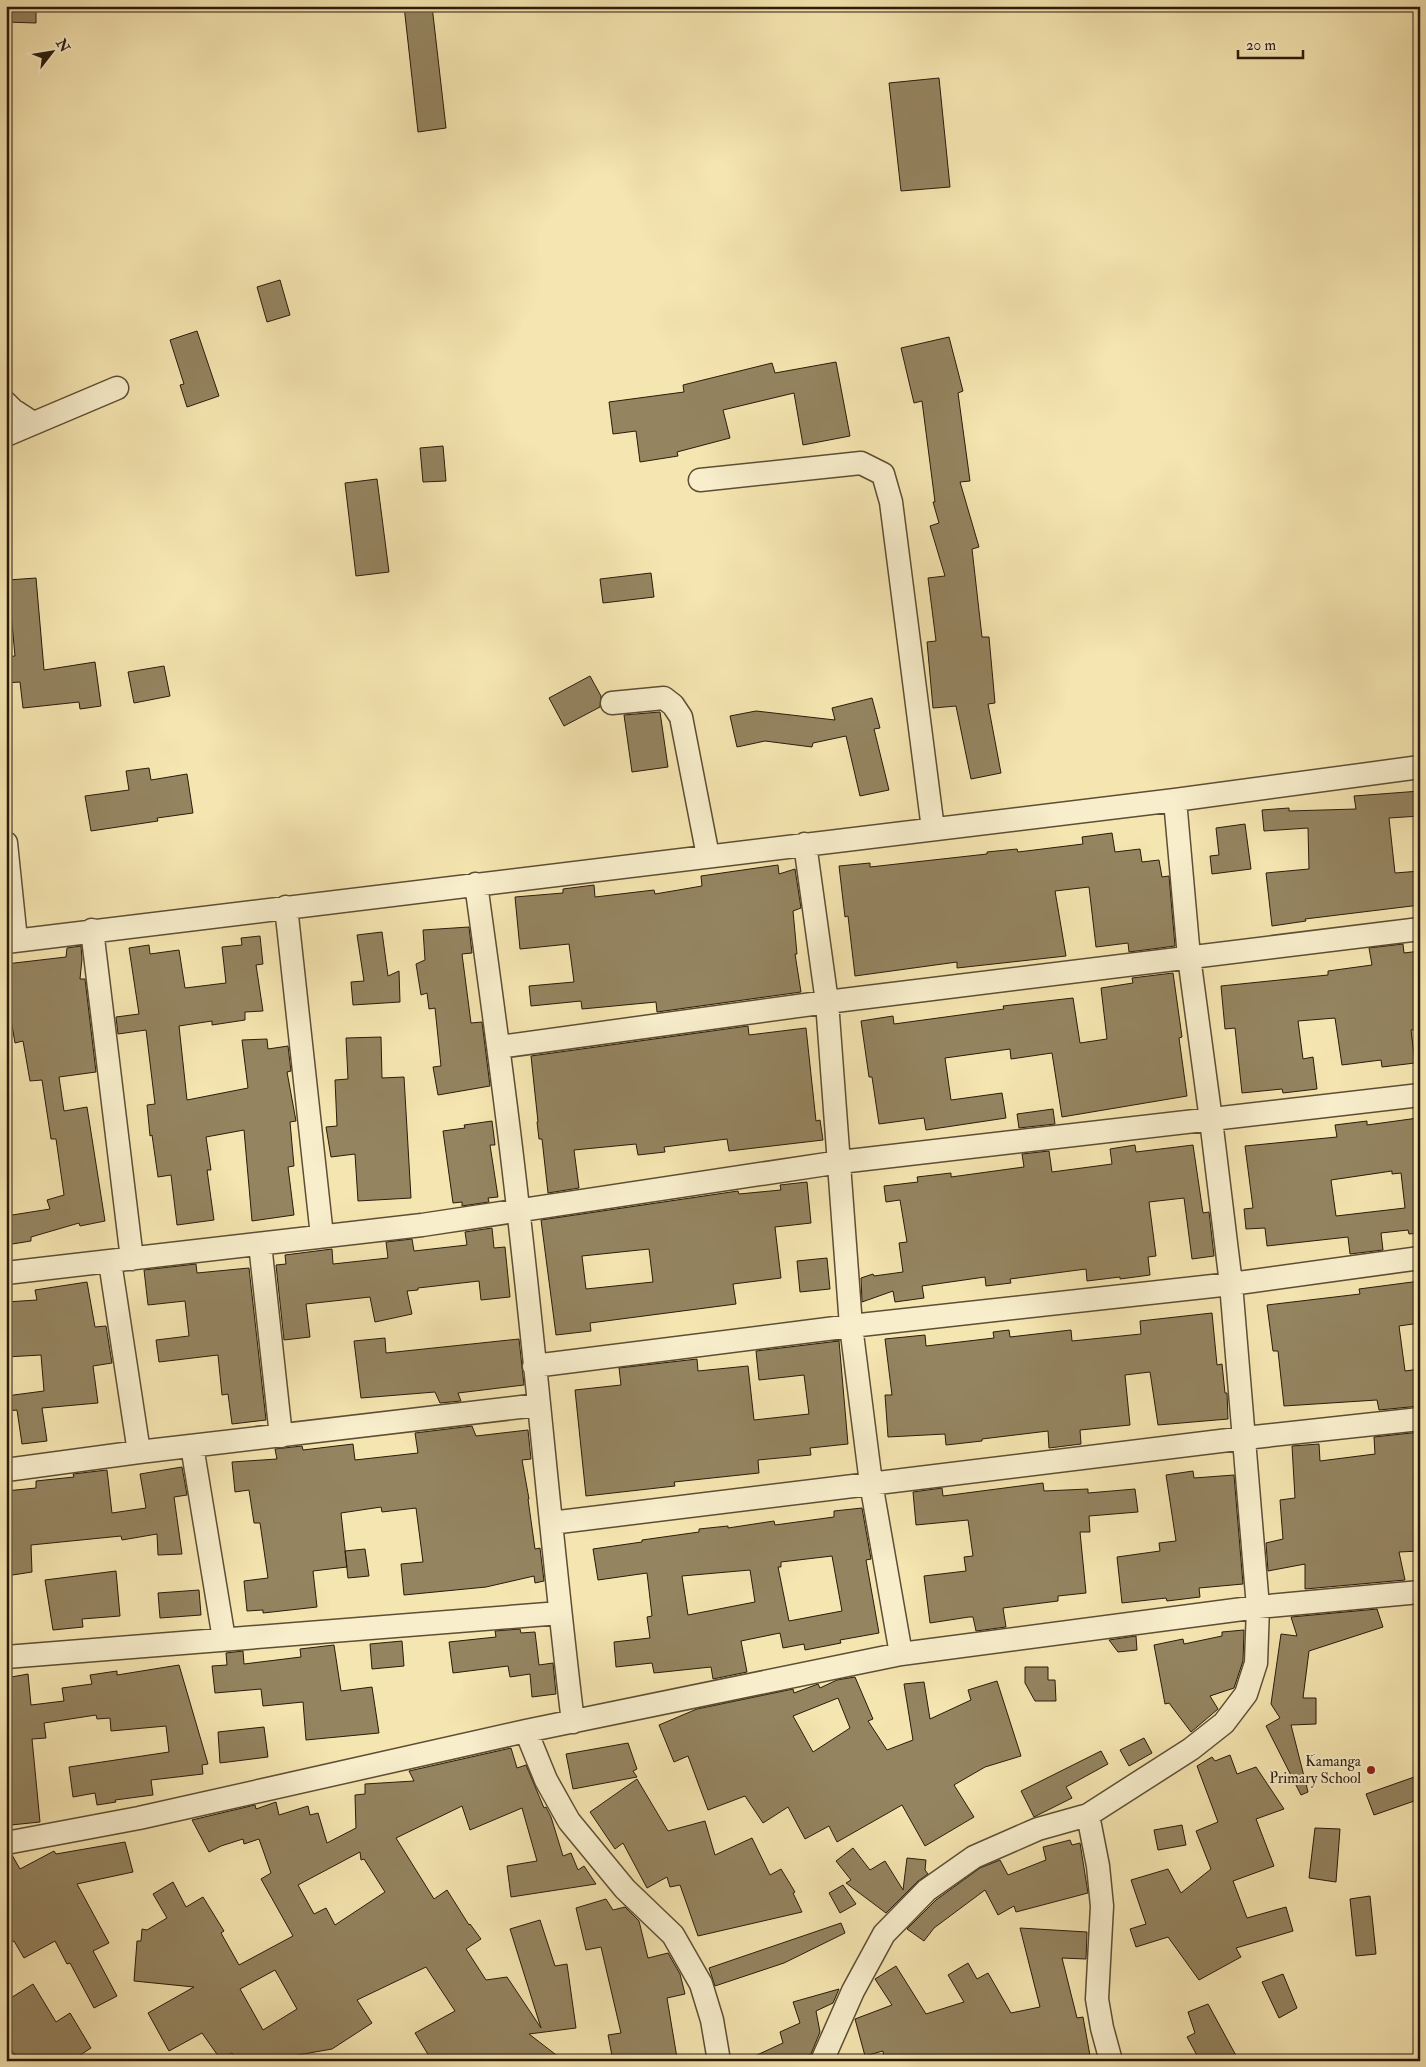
<svg xmlns="http://www.w3.org/2000/svg" width="1426" height="2067" font-family="'IM FELL Double Pica',serif">
<rect width="100%" height="100%" fill="#f5e5b0"/>
<filter id="stains"><feTurbulence type="fractalNoise" baseFrequency=".004" numOctaves="4"/><feColorMatrix values="0 0 0 0 .2 0 0 0 0 .09 0 0 0 0 .02 0 0 0 .5 -.17"/></filter>
<radialGradient id="worn" r=".72"><stop offset=".6" stop-color="#630" stop-opacity="0"/><stop offset="1" stop-color="#630" stop-opacity=".3"/></radialGradient>
<path fill="#948460" stroke="#2a1b0a" fill-rule="evenodd" d="M6 6H36V23L6 22Z
M404 6H432L446 128 418 132Z
M939 78 950 187 901 191 889 83Z
M280 280 290 315 267 322 257 287Z
M197 331 219 396 187 407 180 385 184 384 170 340Z
M949 337 963 391 958 393 970 481 960 482 979 547 972 549 982 637H989L995 703 988 704 1001 773 971 779 956 706 933 708 927 642 936 641 928 578 945 576 930 526 939 523 933 502H935L922 401 914 403 901 348Z
M836 362 850 436 803 445 794 393 723 410 730 438 677 452 678 456 640 462 636 431 613 434 609 402 684 392 683 385 772 363 775 373Z
M443 446 446 481 423 482 420 448Z
M377 479 389 572 356 576 345 483Z
M651 573 654 597 603 603 600 579Z
M36 578 44 670 95 662 101 706 80 709 79 702 23 708 20 682 6 683V657L15 656 8 580Z
M164 666 170 696 134 703 128 672Z
M590 676 601 696 600 707 564 726 549 698Z
M872 698 880 728 874 729 889 790 860 796 846 736 813 743 812 747 765 741 737 747 730 716 756 711 835 720 832 708Z
M660 712 668 767 632 772 624 715Z
M149 768 151 780 187 774 193 813 157 818 158 821 91 831 85 796 129 790 126 771Z
M1420 791V816L1389 818 1395 873 1420 871V905L1305 919 1306 921 1272 926 1266 873 1309 869 1308 828 1264 831 1262 810 1289 808V811L1356 809 1354 796Z
M1245 824 1251 869 1212 874 1210 856 1219 855 1216 828Z
M1112 833 1115 852 1140 849 1142 862 1159 860 1162 877 1169 876 1175 946 1129 952 1128 943 1096 947 1089 887 1055 891 1066 956 957 968V962L855 976 848 916 845 917 839 866 870 863V867L987 854V852L1017 849 1018 852 1083 844 1082 837Z
M778 865 779 874 795 869 801 908 793 911 797 954H795L801 992 657 1012 656 1002 582 1009 581 1001 531 1006 529 986 574 982 569 944 520 949 515 897 563 893V889L594 885 595 897 654 890 655 894 702 886 701 876Z
M469 927 472 953 462 954 471 1023 482 1022 490 1086 438 1095 433 1067 441 1066 435 1008 429 1009 427 993 421 995 416 964 425 960 423 930Z
M382 932 388 976 399 971 400 1002 353 1005 351 982 364 981 357 935Z
M260 936 263 964 256 965 263 1011 245 1012V1020L212 1025V1021L179 1026 187 1100 248 1088 242 1040 267 1039 268 1049 288 1046 291 1071 287 1072 296 1121 290 1122 294 1166 288 1167 294 1215 252 1221 244 1130 206 1137 211 1170H207L214 1220 177 1225 171 1175 158 1177 152 1135 150 1136 147 1105 155 1104 146 1030 118 1034 116 1017 139 1014 129 948 149 945 150 954 179 950 185 988 226 983 222 947 242 945 241 938Z
M1403 944 1404 953 1420 951V1029L1411 1030 1415 1063 1382 1067 1381 1060 1342 1065 1335 1018 1298 1021 1303 1059 1313 1057 1317 1089 1283 1093 1282 1089 1242 1093 1235 1028 1225 1029 1221 986 1328 975V971L1372 965 1369 948Z
M81 946 82 959 80 979H85L96 1072 59 1077 64 1111 87 1107 105 1221 80 1226 79 1223 31 1237V1241L6 1245V1216L50 1209 47 1200 64 1195 56 1139H51L42 1080 30 1081 23 1041 15 1043 6 990V964L66 957 67 948Z
M1173 973 1182 1037 1179 1038 1187 1096 1062 1117 1052 1053 1011 1059 1010 1049 945 1058 951 1100 1002 1093 1006 1118 926 1130 924 1118 879 1124 872 1077H869L861 1021 893 1016 894 1024 1004 1009 1003 1006 1073 998 1080 1043 1107 1039 1101 988 1133 983 1132 978Z
M748 1026 749 1035 806 1028 816 1121 820 1120 823 1140 729 1151 727 1139 664 1147 665 1152 638 1155 636 1144 574 1150 579 1188 548 1193 542 1139H539L537 1122H538L531 1056Z
M381 1037 382 1078 404 1077 411 1198 358 1201 355 1154 331 1157 326 1127 337 1126 335 1080 348 1079 346 1038Z
M1053 1109 1055 1124 1019 1128 1017 1114Z
M1418 1118 1420 1130V1233L1409 1234 1408 1230 1381 1233 1383 1250 1350 1254 1348 1237 1267 1246 1265 1228 1246 1229 1244 1209 1253 1208 1245 1146 1337 1137 1335 1125 1367 1121V1125ZM1392 1171V1174L1401 1173 1405 1208 1336 1216 1331 1180Z
M492 1121 495 1145H490L498 1197 488 1198 489 1202 462 1206V1202L453 1203 443 1131 465 1128 464 1125Z
M1135 1145 1136 1152 1193 1145 1203 1213 1209 1212 1214 1256 1192 1259 1184 1198 1149 1202 1156 1256 1148 1257 1150 1275 1120 1279V1277L1087 1281 1086 1269 1010 1279 1011 1283 986 1286 985 1277 922 1286 924 1298 895 1302 893 1291 862 1302 861 1278 873 1274 874 1276 903 1272 899 1243 907 1242 900 1200 886 1202 884 1186 918 1182 917 1177 951 1173V1177L1024 1167 1022 1154 1049 1151 1052 1172 1112 1164 1110 1149Z
M807 1182 811 1223 775 1227 781 1278 733 1284 736 1304 590 1323 591 1331 556 1335 541 1220 738 1191 739 1194 781 1190 780 1185ZM649 1249 653 1282 586 1289 582 1256Z
M492 1228 494 1248 505 1247 510 1297 481 1300 479 1281 418 1288V1290L407 1291 412 1314 375 1322 370 1297 306 1304 310 1337 284 1340 276 1265 286 1264 285 1255 332 1249 333 1264 388 1258 386 1242 412 1239 414 1251 467 1245 465 1232Z
M827 1258 830 1289 800 1292 797 1261Z
M196 1264 197 1273 249 1268 266 1420 232 1424 228 1394 222 1395 218 1355 159 1362 156 1340 189 1336 185 1301 148 1305 144 1270Z
M1420 1281V1323L1399 1326 1405 1371 1420 1369V1406L1379 1410 1377 1400 1284 1406 1278 1351H1273L1267 1305 1360 1294 1359 1289Z
M87 1282 95 1327 106 1326 112 1363 93 1366 98 1403 42 1408 47 1441 22 1444 17 1410 6 1411V1396L44 1391 41 1355 6 1357V1302L37 1300 35 1290Z
M1212 1313 1217 1365 1222 1364 1225 1393H1227L1228 1419 1158 1425 1150 1372 1125 1375 1130 1425 1080 1430 1081 1444 1049 1448 1048 1431 982 1439V1441L946 1445 945 1434 888 1437 885 1395H892L885 1339 925 1335 926 1346 994 1338 993 1332 1009 1330 1010 1337 1071 1330 1072 1341 1141 1334 1140 1321Z
M385 1338 386 1353 519 1339 524 1385 458 1393 461 1401 440 1403 435 1392 361 1398 354 1341Z
M839 1341 848 1444 810 1448 811 1455 758 1460 759 1473 674 1482 675 1486 586 1496 575 1390 621 1385 619 1368 697 1359 698 1371 748 1366 754 1420 809 1414 804 1375 759 1380 756 1351Z
M472 1426 476 1436 528 1430 531 1459 522 1460 529 1499H528L535 1549 540 1548 544 1581 535 1583 534 1576 486 1587 404 1595 401 1564 423 1562 416 1508 382 1512 381 1507 341 1513 347 1567 313 1571 317 1607 263 1613V1610L247 1611 244 1581 268 1578 260 1523H254L249 1490 235 1492 232 1462 277 1459 275 1449 302 1446 303 1450 353 1444 355 1460 418 1453 415 1433Z
M1420 1432V1475L1414 1476 1417 1507 1420 1506V1551L1399 1552 1405 1580 1305 1589V1564L1268 1571 1266 1543 1283 1539 1280 1500 1295 1498 1292 1446 1319 1444 1320 1461 1375 1454 1374 1437Z
M182 1467 187 1495 174 1497 182 1554 158 1555 157 1534 122 1540 121 1536 31 1545 32 1572 6 1576V1491L36 1488V1481L74 1477 73 1474 107 1470 112 1513 146 1508 140 1474Z
M1193 1471 1194 1478 1234 1475 1243 1584 1199 1588 1200 1597 1167 1601 1166 1598 1122 1603 1117 1557 1160 1551 1159 1543 1176 1541 1166 1475Z
M1043 1483 1044 1491 1088 1489V1493L1135 1489 1138 1512 1089 1516 1090 1532H1080L1086 1593 1058 1596V1601L1003 1608 1006 1627 976 1631 973 1617H969L930 1623 924 1576 966 1571 964 1557 973 1556 968 1520 916 1525 913 1492 942 1488 943 1496Z
M862 1508 871 1559 866 1560 879 1633 840 1640 841 1643 805 1650 804 1644 783 1648 780 1633 741 1641 747 1672 713 1679 711 1667 654 1673 652 1663 616 1667 614 1642 650 1638 647 1617 652 1616 647 1573 598 1580 593 1549 642 1542V1540L699 1532V1529L728 1526V1528L774 1521 775 1525 834 1517V1511ZM832 1556 842 1611 789 1621 778 1567H781V1562ZM750 1570 755 1602 688 1615 682 1576Z
M365 1549 369 1576 348 1578 345 1551Z
M116 1571 120 1616 82 1619 83 1627 53 1630 45 1580Z
M199 1590 201 1615 160 1618 158 1593Z
M1377 1609 1383 1627 1309 1651 1303 1698H1316V1724L1291 1725 1308 1792 1301 1795 1266 1726 1280 1718 1271 1704 1281 1634 1297 1636 1291 1617Z
M520 1629 521 1633 535 1632 539 1665 553 1663 556 1694 532 1697 530 1674 510 1677 508 1666 453 1673 449 1642 496 1637 495 1631Z
M1244 1630 1243 1661 1234 1688 1210 1696 1218 1709 1191 1732 1169 1703 1165 1704 1154 1645 1183 1639 1184 1644 1222 1636V1632Z
M1136 1636 1137 1650 1118 1652 1109 1640Z
M402 1641 404 1666 372 1669 370 1644Z
M334 1645 341 1691 372 1687 379 1733 306 1740 303 1702 263 1706 261 1689 215 1693 212 1666 227 1665 226 1653 243 1651 244 1664 301 1657 300 1649Z
M179 1665 208 1764 202 1765 203 1774 151 1780 153 1795 115 1800 116 1802 97 1805 95 1793 73 1797 69 1767 169 1752 166 1726 111 1731 110 1718 97 1719 96 1715 44 1723 46 1738 32 1739 40 1822 11 1825 6 1784V1678L28 1674 31 1705 64 1701 62 1688 92 1684 90 1675 117 1671V1675Z
M1025 1667H1048V1680H1055L1056 1701H1035L1025 1683Z
M855 1677 873 1719 868 1721 887 1750 913 1740 904 1684 924 1682 930 1719 971 1700 968 1690 997 1681 1021 1756 985 1767 954 1785 974 1817 925 1846 902 1805 837 1842 829 1826 805 1839 788 1807 763 1823 745 1796 708 1810 688 1756 674 1762 659 1725 697 1709 793 1689 794 1693 818 1684 820 1688 837 1680ZM838 1698 850 1728 813 1752 793 1716Z
M264 1727 268 1757 220 1763 218 1732Z
M1144 1738 1152 1753 1129 1766 1120 1750Z
M628 1743 637 1769 633 1771 637 1777 573 1789 566 1754Z
M511 1748 517 1768 526 1765 544 1808 546 1807 551 1817 563 1856 571 1853 578 1870 584 1866 596 1884 511 1897 507 1866 537 1861 522 1808 470 1830 462 1806 396 1838 434 1899 447 1890 469 1925 470 1924 481 1939 466 1949 486 1980 507 1977 541 2028 510 1929 540 1920 555 1966 567 1964 576 2028 529 2034 564 2061H432L415 2033 455 2011 426 1967 357 2000 372 2023 332 2049 264 2061H237L232 2053 221 2060 202 2033 169 2051 148 2013 194 1987 134 1981 137 1941H141L142 1929 147 1930 167 1918 153 1894 173 1882 186 1907 203 1897 224 1931 221 1933 239 1965 293 1936 261 1879 271 1873 259 1839 244 1844 243 1839 221 1846 209 1852 192 1820 255 1805 256 1809 276 1802 279 1815 308 1806 310 1815 318 1813 327 1843 356 1828 355 1795 365 1794V1784L414 1781 409 1771ZM360 1852 361 1860 364 1859 385 1892 335 1925 326 1908 314 1914 298 1885ZM275 1970 297 2009 263 2030 240 1989Z
M1101 1751 1108 1764 1066 1787 1072 1798 1034 1817 1021 1791Z
M1230 1755 1237 1774 1256 1767 1284 1809 1256 1819 1274 1866 1233 1881 1247 1918 1286 1907 1293 1931 1236 1948 1241 1957 1199 1980 1168 1937 1136 1947 1130 1929 1146 1924 1131 1880 1168 1869 1181 1893 1211 1869 1196 1831 1218 1822 1197 1766 1212 1757 1215 1761Z
M1420 1775V1799L1374 1815 1366 1794Z
M637 1779 668 1831 705 1821 715 1855 752 1838 770 1875 781 1869 795 1892 793 1893 802 1912 698 1936 680 1885 670 1887 667 1877 647 1888 623 1843 615 1849 590 1812Z
M1182 1825 1186 1845 1158 1850 1154 1830Z
M1315 1828 1340 1829 1336 1882 1309 1878Z
M1070 1840 1072 1845 1080 1843 1088 1893 1016 1912 1014 1906 998 1915 985 1890 934 1928 924 1941 907 1929 936 1900 980 1868 1000 1860 1008 1875 1046 1860 1043 1847Z
M125 1842 133 1872 77 1884 109 1943 93 1951 117 1996 94 2008 70 1963 67 1964 55 1941 24 1958 14 1941 6 1946V1856L12 1855 20 1869 54 1851 56 1854Z
M853 1848 870 1870 885 1861 903 1890 907 1858 926 1860 925 1870 928 1874 918 1881 886 1913 846 1883 851 1880 836 1861Z
M843 1885 856 1904 840 1913 829 1893Z
M1370 1896 1376 1954 1356 1956 1350 1899Z
M606 1899 613 1910 625 1907 639 1921 648 1958 668 1953 680 1974 685 1994 667 1998 677 2058 661 2061H613L608 2035 621 2033 601 1947 586 1950 576 1908Z
M841 1923 845 1933 784 1963 715 1986 709 1968Z
M1020 1928 1087 1932 1086 1959 1062 1958 1077 2018 1083 2017 1091 2061H884L883 2051 865 2056 855 2019 892 2005 875 1979 896 1966 926 2014 964 2002 948 1975 968 1963 977 1979 988 1973 1011 2013 1040 2007Z
M1283 1974 1297 2008 1279 2018 1262 1982Z
M33 1984 56 2022 70 2013 91 2048 71 2061H19L6 2042V2001Z
M839 1989 833 2003 816 2011 820 2032 811 2054 796 2061H744L783 2043 780 2032 800 2023 793 2002Z
M1208 2004 1239 2061H1200L1187 2037 1195 2033 1188 2012Z"/>
<g fill="none" stroke-linecap="round" stroke-linejoin="round">
<g stroke="#5d4e34" stroke-width="25">
<path id="minor" d="M6 403 13 410 33 423
M6 435 117 388
M700 480 861 463 883 474 891 502 933 829
M612 703 664 698 673 705 681 717 708 856
M6 843 16 940
M805 844 827 1002 851 1326 871 1483 901 1654
M476 884C491 992 506 1099 518 1208 538 1379 552 1551 573 1722
M286 907 322 1236
M92 930 132 1259
M6 942 1175 800 1420 767
M499 1047 827 1002 1420 929
M260 1244 281 1436
M110 1262 139 1452
M6 1273 422 1225 840 1162 1420 1095
M534 1366 851 1326 1231 1284 1420 1258
M192 1446 224 1639
M6 1470 139 1452 538 1405
M551 1523 1245 1438 1420 1419
M6 1657 560 1613
M526 1731 546 1780 569 1821 625 1889 673 1935 701 1984 712 2020 719 2061
M1088 1815 1098 1866 1102 1906 1097 1999 1102 2028 1111 2061
M6 1843 139 1818 526 1731 901 1654 1258 1607 1420 1592
M822 2061 853 1991 884 1934 927 1890 974 1857 1038 1829 1088 1815 1191 1749 1224 1723 1246 1694 1256 1663 1258 1607 1231 1284 1211 1120 1189 957 1175 800"/>
</g>
<use href="#minor" stroke="#f8eecc" stroke-width="22"/>
</g>
<circle fill="#8f2418" stroke="#f8eecc" stroke-width="2" cx="1371" cy="1770" r="5"/>
<g text-anchor="middle" dominant-baseline="central" stroke-width="4" stroke-linejoin="round" paint-order="stroke">
<g font-size="15" fill="#2a1b0a" stroke="#f8eecc" text-anchor="end">
<text x="1361" y="1761">Kamanga<tspan x="1361" dy="17">Primary School</tspan></text>
</g>
</g>
<rect width="1426" height="2067" fill="none" stroke="#f5e5b0" stroke-width="25"/>
<rect x="8" y="8" width="1411" height="2052" fill="none" stroke="#2a1b0a" stroke-width="2.5"/>
<rect x="12" y="12" width="1401" height="2042" fill="none" stroke="#2a1b0a"/>
<g transform="translate(52 52) rotate(59)" stroke="#f8eecc" stroke-width="4" paint-order="stroke">
<path d="M0-4L9 19L0 12L-9 19Z" fill="#2a1b0a"/>
<text y="-8" font-size="14" font-weight="bold" text-anchor="middle" fill="#2a1b0a">N</text>
</g>
<path d="M1238 50v8h65v-8" fill="none" stroke="#2a1b0a" stroke-width="2.5"/>
<text x="1246" y="50" font-size="15" fill="#2a1b0a" stroke="#f8eecc" stroke-width="4" paint-order="stroke">20 m</text>
<rect width="100%" height="100%" filter="url(#stains)"/>
<rect width="100%" height="100%" fill="url(#worn)"/>
</svg>
